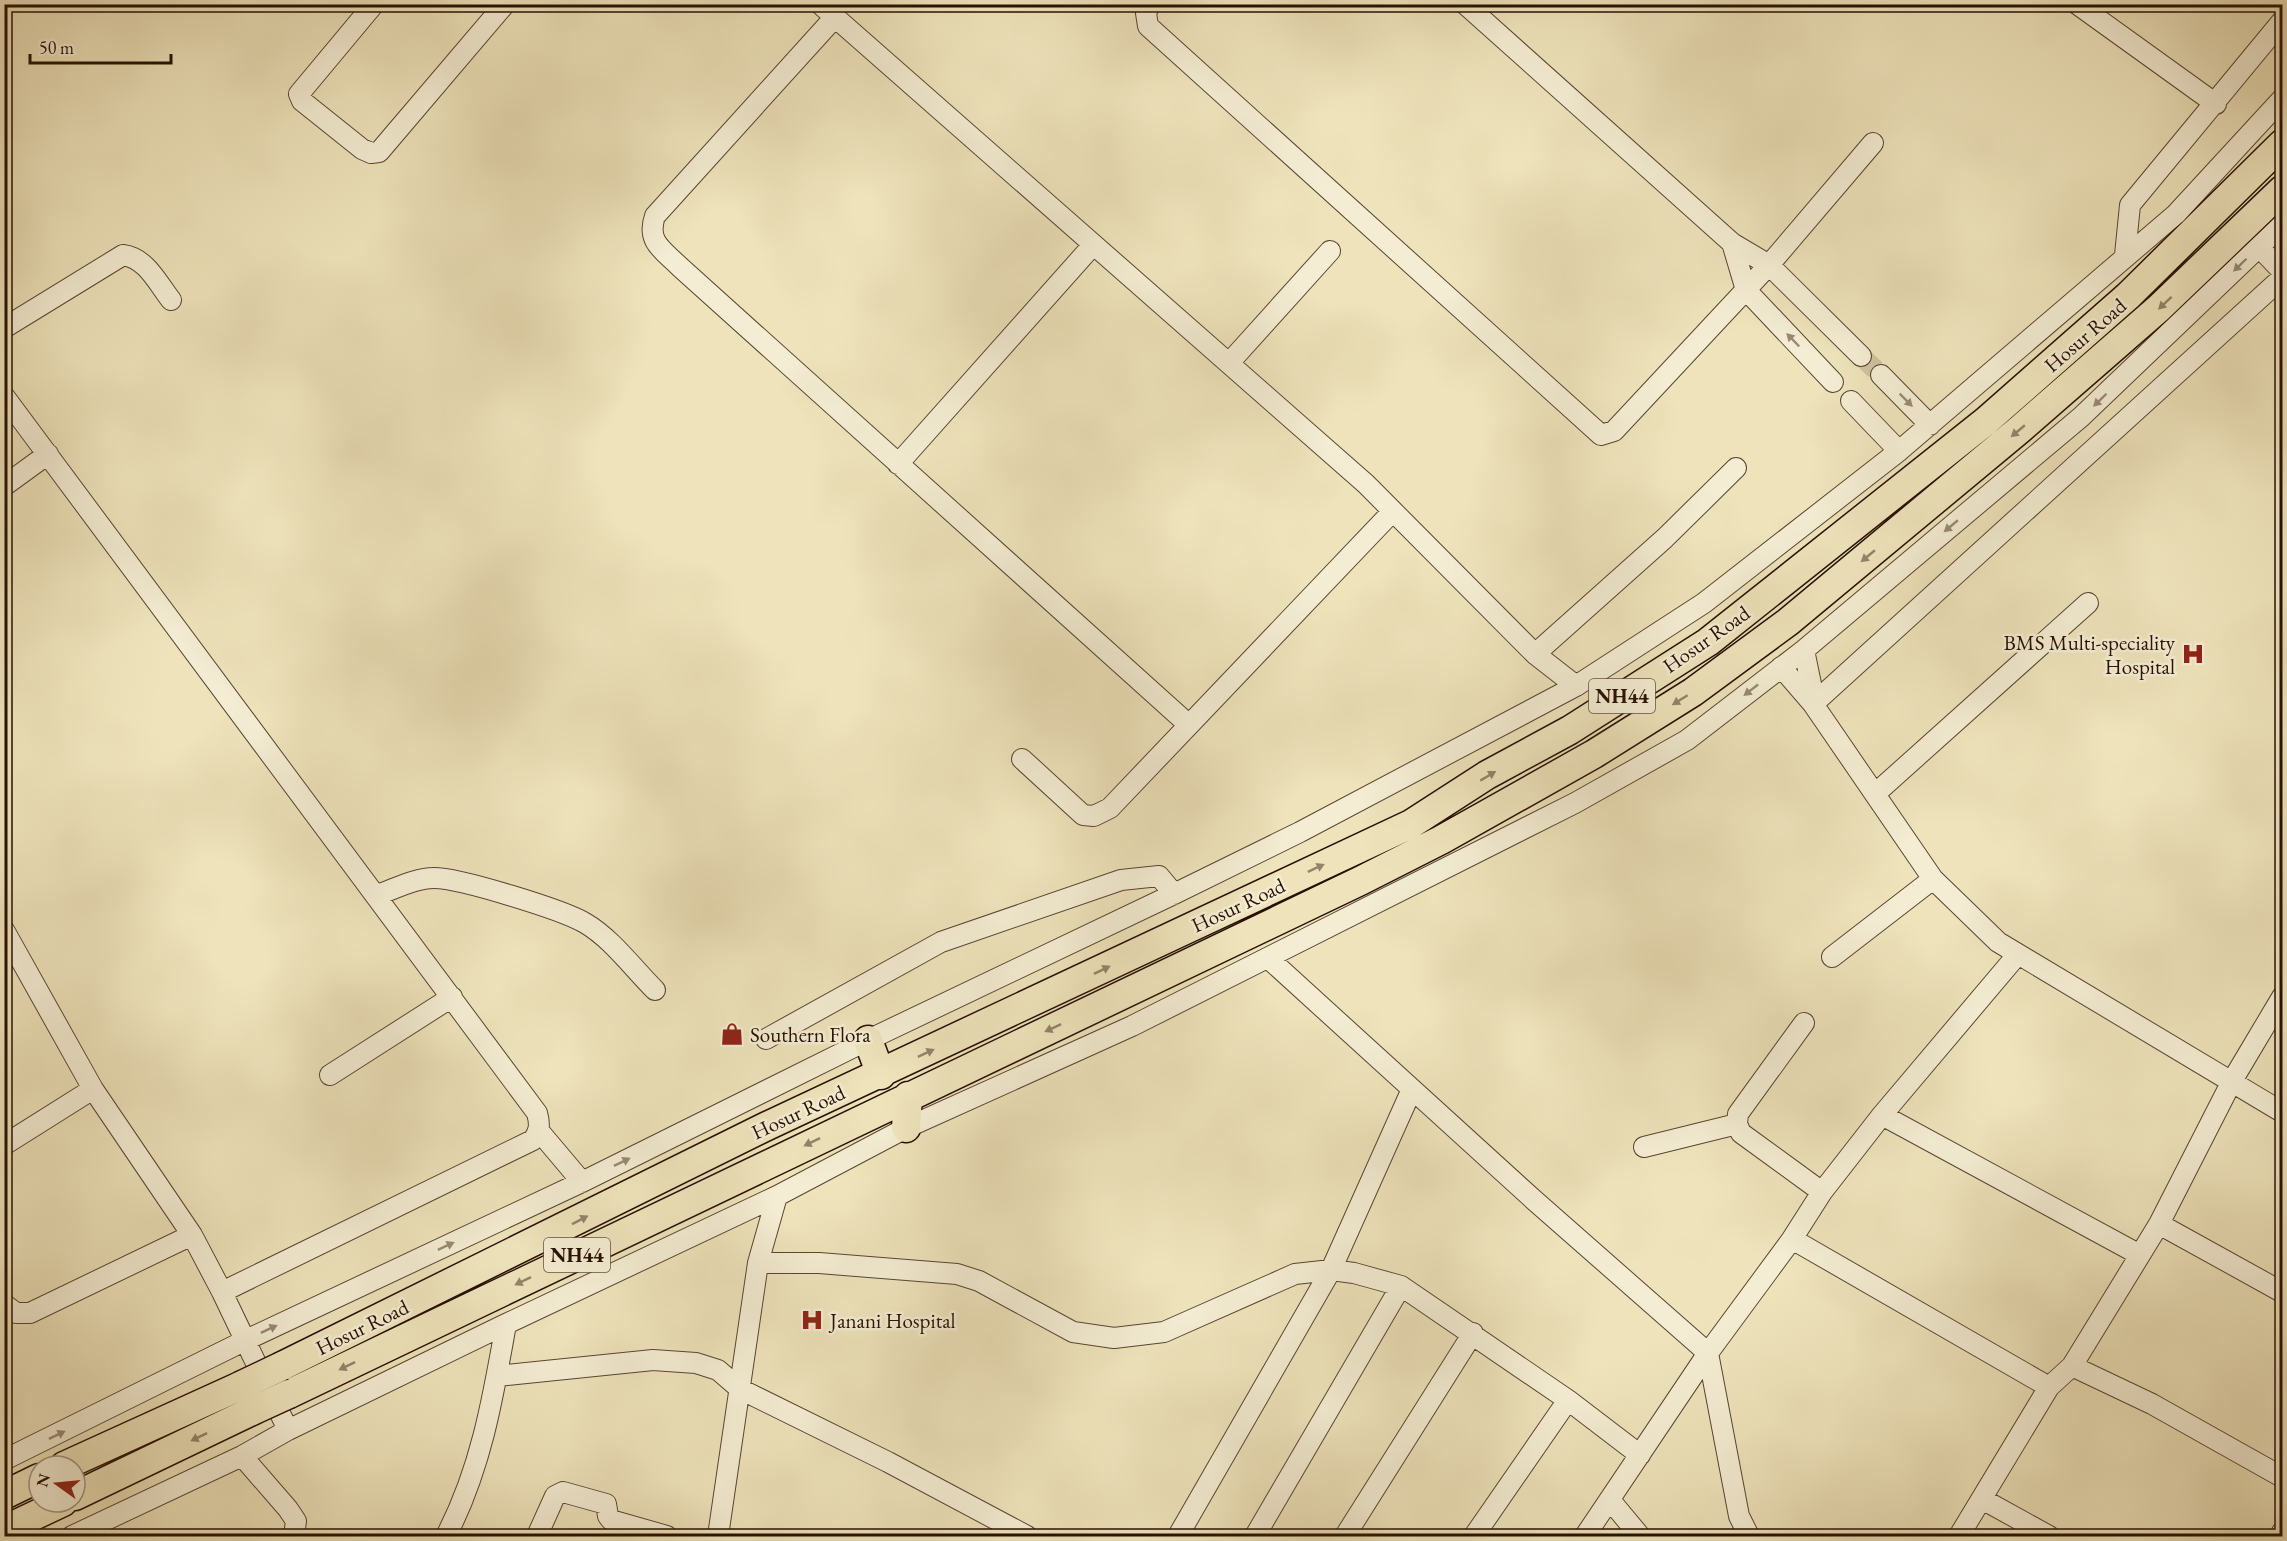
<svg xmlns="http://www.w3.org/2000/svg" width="2287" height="1541" font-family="'EB Garamond',serif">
<rect width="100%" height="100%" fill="#eee3bb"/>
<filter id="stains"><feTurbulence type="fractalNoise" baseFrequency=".00333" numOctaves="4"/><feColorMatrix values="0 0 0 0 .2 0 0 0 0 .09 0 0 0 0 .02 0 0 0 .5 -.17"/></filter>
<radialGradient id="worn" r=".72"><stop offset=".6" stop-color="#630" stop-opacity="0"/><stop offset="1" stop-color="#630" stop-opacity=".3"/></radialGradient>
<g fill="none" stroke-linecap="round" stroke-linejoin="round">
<path stroke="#d0c39f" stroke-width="20" stroke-dasharray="20 10" stroke-linecap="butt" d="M1861 356 1881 375"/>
<g stroke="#594531" stroke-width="22">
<path id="minor" d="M374 4 299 94 302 101 362 149 371 153 379 152 505 4
M820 4 1366 484 1535 654 1576 686
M1150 4 1146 13 1148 26 1601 435 1614 431 1769 265 1873 143
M1465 4 1732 243 1769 265 1861 356
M2077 4 2216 104
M835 17 655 216C646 242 663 250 680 267L1189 725
M1732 243 1746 290 1833 382
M2259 247 2282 271
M2125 255 2130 205 2282 21
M4 328 123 255C146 258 157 282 171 300
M1229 363 1330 251
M1881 375 1930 425
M4 396 537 1113C540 1124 540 1130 533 1140L222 1292
M1851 401 1899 451
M898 464 1093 245
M4 486 48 454
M1804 650 1811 684 1809 698
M1535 654 1665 538 1736 468
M1781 667 1813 704 1933 879 1998 942 2282 1112
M1813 704 2282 278
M1022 759 1083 815 1094 816 1110 808 1393 511
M1876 793 2088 603
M377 895C395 889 415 878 434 878 460 878 563 910 585 923 611 938 633 968 655 990
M4 930 93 1089 192 1235 222 1292 288 1430
M1832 957 1933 879
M1268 958 1534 1200 1708 1353 1792 1239
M1804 1023 1738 1114 1737 1124 1741 1133 1822 1192
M766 1039 941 942 1121 880 1159 876 1174 894
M330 1075 452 997
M1882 1115 2018 954
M539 1131 582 1182
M4 1145 93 1089
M1644 1147 1737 1124
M2159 1224 2232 1081 2282 997
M758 1263H819L957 1274 979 1281 1073 1332 1114 1338 1164 1332 1295 1274 1331 1270 1354 1273 1401 1286 1568 1400 1640 1455
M2282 1292 2159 1224 2072 1366 2152 1404 2282 1477
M4 1304 16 1313H30L192 1235
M1708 1353 1739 1516 1749 1536
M2072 1366 2049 1387 1792 1239 1822 1192 1882 1115 2140 1255
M497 1376 653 1360 696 1363 718 1370 740 1389 888 1462 1027 1536
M242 1456 288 1509 296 1521 294 1536
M4 1460 244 1341 582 1182 868 1040 1174 894 1300 832 1576 686 1704 603 1899 451 2176 214 2282 99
M1982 1499 2049 1536
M1610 1500 1640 1536
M72 1536 242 1456 288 1430 506 1324 777 1196 906 1128 1132 1026 1575 803 1687 740 1804 650 2081 417 2282 225
M446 1536C481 1469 493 1398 506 1324
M537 1536 555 1496 563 1492 606 1504 608 1516 611 1520 667 1536
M718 1536 758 1263 777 1196
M1178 1536 1331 1270 1412 1089
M1255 1536 1401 1286
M1345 1536 1473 1333
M1474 1536 1568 1400
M1585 1536 1708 1353
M1959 1536 2049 1387
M2280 1536 2282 1532"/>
</g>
<g stroke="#271003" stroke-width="31">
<path id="highway" d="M868 1040 881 1075
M906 1128 908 1096
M282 1366 767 1126 1411 824 1487 775 1570 730 1708 642 1986 421 2128 296 2282 144
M289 1394 1360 881 1441 840 1594 754 1693 692 1788 622 2019 430 2159 308 2282 190
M64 1466 240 1386
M4 1495 39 1478
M75 1496 252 1411
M4 1530 63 1502"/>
</g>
<use href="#minor" stroke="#f4edd3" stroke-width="20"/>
<use href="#highway" stroke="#eee3bb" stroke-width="28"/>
<g stroke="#271003" stroke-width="31" stroke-linecap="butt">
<path id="highway-bridge" d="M240 1386 282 1366
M252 1411 289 1394"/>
</g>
<use href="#highway-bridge" stroke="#eee3bb" stroke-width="28"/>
</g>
<defs><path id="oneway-solid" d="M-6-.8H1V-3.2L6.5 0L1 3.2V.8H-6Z" transform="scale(1.5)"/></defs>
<g fill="#988a75">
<use href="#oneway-solid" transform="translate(2240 265) rotate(136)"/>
<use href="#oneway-solid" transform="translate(1793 340) rotate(-134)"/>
<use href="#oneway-solid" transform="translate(1906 400) rotate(45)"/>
<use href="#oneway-solid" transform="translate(2100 400) rotate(136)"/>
<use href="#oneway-solid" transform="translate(1951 526) rotate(140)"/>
<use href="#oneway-solid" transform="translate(1751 690) rotate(142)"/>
<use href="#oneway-solid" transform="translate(622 1162) rotate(-26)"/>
<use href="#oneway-solid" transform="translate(446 1246) rotate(-25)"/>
<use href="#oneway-solid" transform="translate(269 1329) rotate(-25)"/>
<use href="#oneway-solid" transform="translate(57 1435) rotate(-26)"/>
</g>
<g fill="#948468">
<use href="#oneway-solid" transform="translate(2165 303) rotate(137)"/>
<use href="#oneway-solid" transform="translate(2018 431) rotate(140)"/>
<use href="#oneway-solid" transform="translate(1868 556) rotate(140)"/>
<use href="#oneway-solid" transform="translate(1680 700) rotate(148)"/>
<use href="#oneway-solid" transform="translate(1488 776) rotate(-31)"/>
<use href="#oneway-solid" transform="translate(1316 868) rotate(-25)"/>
<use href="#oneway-solid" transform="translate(1102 970) rotate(-26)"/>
<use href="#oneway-solid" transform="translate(1053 1028) rotate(155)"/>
<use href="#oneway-solid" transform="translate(926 1053) rotate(-25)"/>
<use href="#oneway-solid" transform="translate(812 1142) rotate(154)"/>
<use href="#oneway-solid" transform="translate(580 1220) rotate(-27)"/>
<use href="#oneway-solid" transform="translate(523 1281) rotate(154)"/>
<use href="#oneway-solid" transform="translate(347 1366) rotate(154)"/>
<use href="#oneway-solid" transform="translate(199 1437) rotate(154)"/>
</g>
<defs>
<g id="hospital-bare" transform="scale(1.8)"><path d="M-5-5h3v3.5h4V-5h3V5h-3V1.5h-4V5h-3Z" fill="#8f2418" stroke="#f4edd3" stroke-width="2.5" paint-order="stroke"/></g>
<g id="shop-bare" transform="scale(1.8)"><path d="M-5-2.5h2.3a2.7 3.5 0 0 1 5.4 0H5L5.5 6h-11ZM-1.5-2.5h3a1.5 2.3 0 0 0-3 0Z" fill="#8f2418" stroke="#f4edd3" stroke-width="2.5" paint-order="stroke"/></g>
</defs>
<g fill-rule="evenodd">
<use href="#hospital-bare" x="2193" y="654"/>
<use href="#shop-bare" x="732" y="1034"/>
<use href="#hospital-bare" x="812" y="1320"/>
</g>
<g text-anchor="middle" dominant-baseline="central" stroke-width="5" stroke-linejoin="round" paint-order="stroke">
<g fill="#f4edd3" stroke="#645241" stroke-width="1.5">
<rect x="1589" y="679" width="66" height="34" rx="4.5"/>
<rect x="544" y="1238" width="66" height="34" rx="4.5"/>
</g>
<g font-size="20" font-weight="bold" fill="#271003">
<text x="1622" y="696">NH44</text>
<text x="577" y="1255">NH44</text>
</g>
<g font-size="21" fill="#271003" stroke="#f4edd3">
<text transform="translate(2085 335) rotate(-41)">Hosur Road</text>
<text transform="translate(1706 639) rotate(-35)">Hosur Road</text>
<text transform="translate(1238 905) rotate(-25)">Hosur Road</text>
<text transform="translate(798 1112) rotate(-25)">Hosur Road</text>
<text transform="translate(362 1327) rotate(-26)">Hosur Road</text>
</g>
<g font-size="21" fill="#271003" stroke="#f4edd3" text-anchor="start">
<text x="2175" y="642" text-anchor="end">BMS Multi-speciality<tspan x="2175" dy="24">Hospital</tspan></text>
<text x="750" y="1034">Southern Flora</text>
<text x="830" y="1320">Janani Hospital</text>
</g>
</g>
<rect width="2287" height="1541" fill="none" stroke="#eee3bb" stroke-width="24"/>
<rect x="6" y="6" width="2275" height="1529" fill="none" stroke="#271003" stroke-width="3"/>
<rect x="12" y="12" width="2263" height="1517" fill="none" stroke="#271003" stroke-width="1.5"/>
<g transform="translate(57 1484) rotate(285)"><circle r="28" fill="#f4edd3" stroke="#a29580" stroke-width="1.5"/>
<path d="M0-4.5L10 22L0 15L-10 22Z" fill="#8f2418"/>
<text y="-9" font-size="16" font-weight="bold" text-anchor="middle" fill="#271003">N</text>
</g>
<path d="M30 54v9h141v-9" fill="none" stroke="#271003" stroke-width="3"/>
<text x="39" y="54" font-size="18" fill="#271003" stroke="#f4edd3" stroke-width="4.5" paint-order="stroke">50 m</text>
<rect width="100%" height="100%" filter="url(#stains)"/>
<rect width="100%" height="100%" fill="url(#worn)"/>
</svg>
